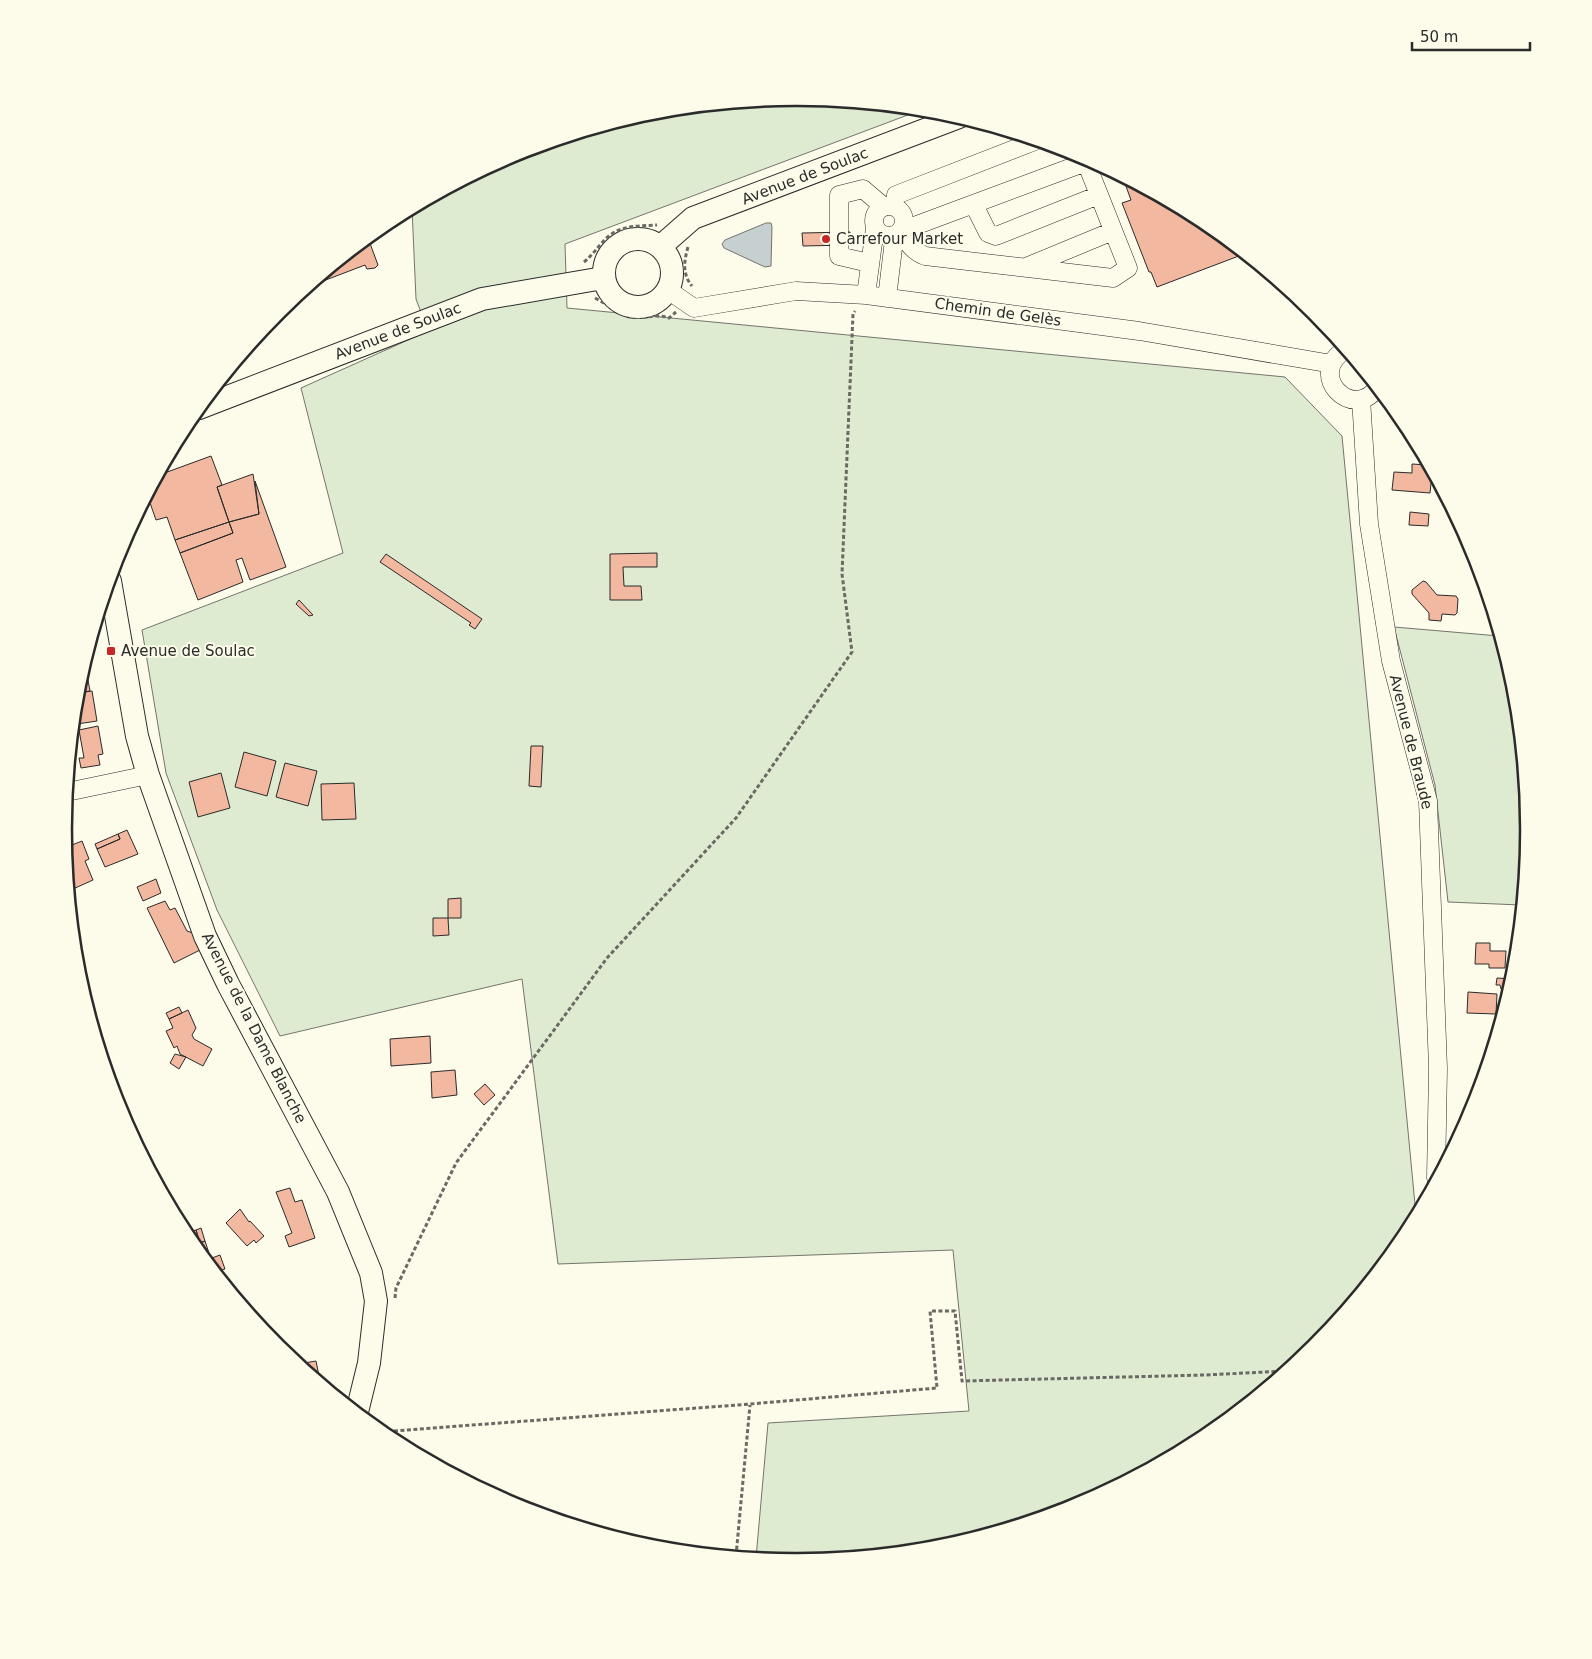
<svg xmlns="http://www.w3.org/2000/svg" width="1592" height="1659" font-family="'DejaVu Sans',sans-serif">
<rect width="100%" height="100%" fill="#fdfbea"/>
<path fill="#deebd1" stroke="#74746e" d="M796 97 921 110 565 244 567 308 1285 377 1342 436 1416 1215 1405 1237 1314 1347 1203 1438 1076 1506 939 1548 796 1562 756 1558 768 1423 969 1411 953 1250 558 1264 522 979 280 1036 217 910 166 773 142 630 343 553 301 388 428 331 416 299 412 208 516 153 653 111Z
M1394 627 1499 636 1514 687 1528 830 1521 905 1448 902 1435 785Z"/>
<path fill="#c7d0d0" stroke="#74746e" d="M766 223H771L772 227 771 266 765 267 724 248 722 244 725 240Z"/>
<path fill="#f2b8a0" stroke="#2b2b2b" d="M1123 178 1203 221 1244 254 1157 287 1151 272H1149L1122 203 1131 200Z
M850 232V245L803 246 802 233Z
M368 238 378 265 375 268 367 269 365 265 310 286Z
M1403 421 1405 423 1411 435 1400 432Z
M211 456 222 485 217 487 229 522 175 540 167 517 156 520 148 497 159 475Z
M1412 464 1427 465 1432 474 1430 493 1392 490 1394 472 1412 473Z
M253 474 259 514 229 522 217 487Z
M255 481 286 567 250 580 242 558 236 560 243 582 198 600 180 553 233 533 229 522 259 514Z
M1410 512 1429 514 1428 526 1409 525Z
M229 522 233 533 180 553 175 540Z
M657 553V567H623L624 586H641L642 600H610V554Z
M386 554 482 619 475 629 469 625 471 623 380 562Z
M1423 581 1426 582 1437 595 1456 596 1458 599 1457 613 1455 615 1442 614 1441 621 1429 620V613L1412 594V590Z
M299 600 313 615 309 616 296 604Z
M85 664 90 691 77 693 78 686Z
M92 691 97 721 77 724 75 712 77 693Z
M98 726 103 754 98 755 100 765 81 768 79 758H84L79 730Z
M531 746H543L541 787 529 786Z
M244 752 276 761 267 796 235 787Z
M285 763 317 771 308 806 276 797Z
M221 773 230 808 198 817 189 782Z
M354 783 356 819 322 820 321 784Z
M127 830 138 854 105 867 97 849 120 839 118 834Z
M118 834 120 839 97 849 95 844Z
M82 841 89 859 85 861 93 880 73 889 69 879 66 855 70 854 67 847Z
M156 879 161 893 143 901 137 887Z
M461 898V918H448V899Z
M165 901 170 910 175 908 187 931 193 933 200 950 174 963 147 908Z
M433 918H448L449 935 433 936Z
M1476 943H1490V951H1506L1505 968H1489V964H1475Z
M1497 978 1512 979 1509 989H1501L1500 985H1496Z
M1468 992 1497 994 1496 1014 1467 1013Z
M179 1007 182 1013 169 1019 166 1013Z
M188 1010 196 1028 192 1035 194 1039 212 1049 203 1066 180 1054 177 1046 174 1048 166 1031 173 1028 169 1019Z
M430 1036 431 1063 391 1066 390 1039Z
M175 1054 186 1057 179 1069 170 1063Z
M455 1070 457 1095 432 1098 431 1072Z
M485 1084 495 1095 484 1105 474 1094Z
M290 1188 295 1202 302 1200 315 1238 289 1247 285 1236 292 1233 276 1192Z
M240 1209 249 1222 250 1221 264 1236 256 1243 254 1240 247 1246 226 1223Z
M201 1228 205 1241 200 1243 196 1230Z
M196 1230 200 1243 205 1241 209 1253 203 1255 185 1233Z
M220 1255 225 1269 216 1272 212 1258Z
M316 1361 320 1381 298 1364Z"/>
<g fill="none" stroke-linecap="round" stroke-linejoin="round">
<g stroke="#2b2b2b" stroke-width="19">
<path id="minor" d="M1084 157 1128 268 1113 278 925 256C912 251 907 242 901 231L1086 162
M974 205 988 233 996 236 1099 195
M874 221a15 15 0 1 1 30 0a15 15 0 1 1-30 0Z
M894 207 896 195 1035 141
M869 263 839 256V195L863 189 884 207
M1026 267 1113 231
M668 290 694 308 796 291 866 295 1139 331 1332 364
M866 295 875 228
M887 298 894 240 892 236
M1345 350C1306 374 1352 422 1377 388
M1361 399 1369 524 1391 661 1428 801 1438 1068 1436 1178
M67 792 148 775"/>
</g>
<g stroke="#2b2b2b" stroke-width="24">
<path id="major" d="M604 273a34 34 0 1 1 68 0a34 34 0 1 1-68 0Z
M660 247 693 218 959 117
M199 408 482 299 603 278
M110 581 137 736 148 775 205 936 228 984 338 1192 371 1273 376 1301 369 1363 357 1412"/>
</g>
<path stroke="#6a6964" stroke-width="3" stroke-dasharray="4 2.5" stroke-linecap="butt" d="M688 247C684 261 682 274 692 286
M584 262C594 254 600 243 610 235 623 225 641 226 657 225
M595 298C609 305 618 315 634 317 647 319 657 313 669 318L676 312
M395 1298 396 1288 456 1163 607 958 736 818 852 652 842 574 853 314 855 311
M381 1432 750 1404 937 1388 930 1311H955L962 1381 1205 1375 1285 1371
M736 1556 750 1405"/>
<use href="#minor" stroke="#fdfbea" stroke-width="18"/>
<use href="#major" stroke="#fdfbea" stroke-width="22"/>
</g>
<g fill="#c62828" stroke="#fdfbea" stroke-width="2">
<circle cx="826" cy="239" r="5"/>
<rect x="106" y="646" width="10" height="10" rx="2.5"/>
</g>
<g text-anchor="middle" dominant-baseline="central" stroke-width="4" stroke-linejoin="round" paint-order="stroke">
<g font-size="15" fill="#2b2b2b" stroke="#fdfbea">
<text transform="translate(805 176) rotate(-21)">Avenue de Soulac</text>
<text transform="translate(998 312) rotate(8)">Chemin de Gelès</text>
<text transform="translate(398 331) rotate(-21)">Avenue de Soulac</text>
<text transform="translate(1411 742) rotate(76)">Avenue de Braude</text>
<text transform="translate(254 1028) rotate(63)">Avenue de la Dame Blanche</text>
</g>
<g font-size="15" fill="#2b2b2b" stroke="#fdfbea" text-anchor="start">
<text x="836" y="239">Carrefour Market</text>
<text x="121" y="651">Avenue de Soulac</text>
</g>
</g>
<path d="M0 0H1592V1659H0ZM795 106H797A723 723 0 0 1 1520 829V830A723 723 0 0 1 797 1553H795A723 723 0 0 1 72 830V829A723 723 0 0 1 795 106Z" fill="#fdfbea" fill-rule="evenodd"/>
<path fill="none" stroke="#2b2b2b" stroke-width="2.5" d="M795 106H797A723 723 0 0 1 1520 829V830A723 723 0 0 1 797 1553H795A723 723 0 0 1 72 830V829A723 723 0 0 1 795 106Z"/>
<path d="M1412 42v8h118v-8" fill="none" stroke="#2b2b2b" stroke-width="2.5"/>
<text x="1420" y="42" font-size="15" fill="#2b2b2b" stroke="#fdfbea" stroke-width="4" paint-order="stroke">50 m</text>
</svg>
